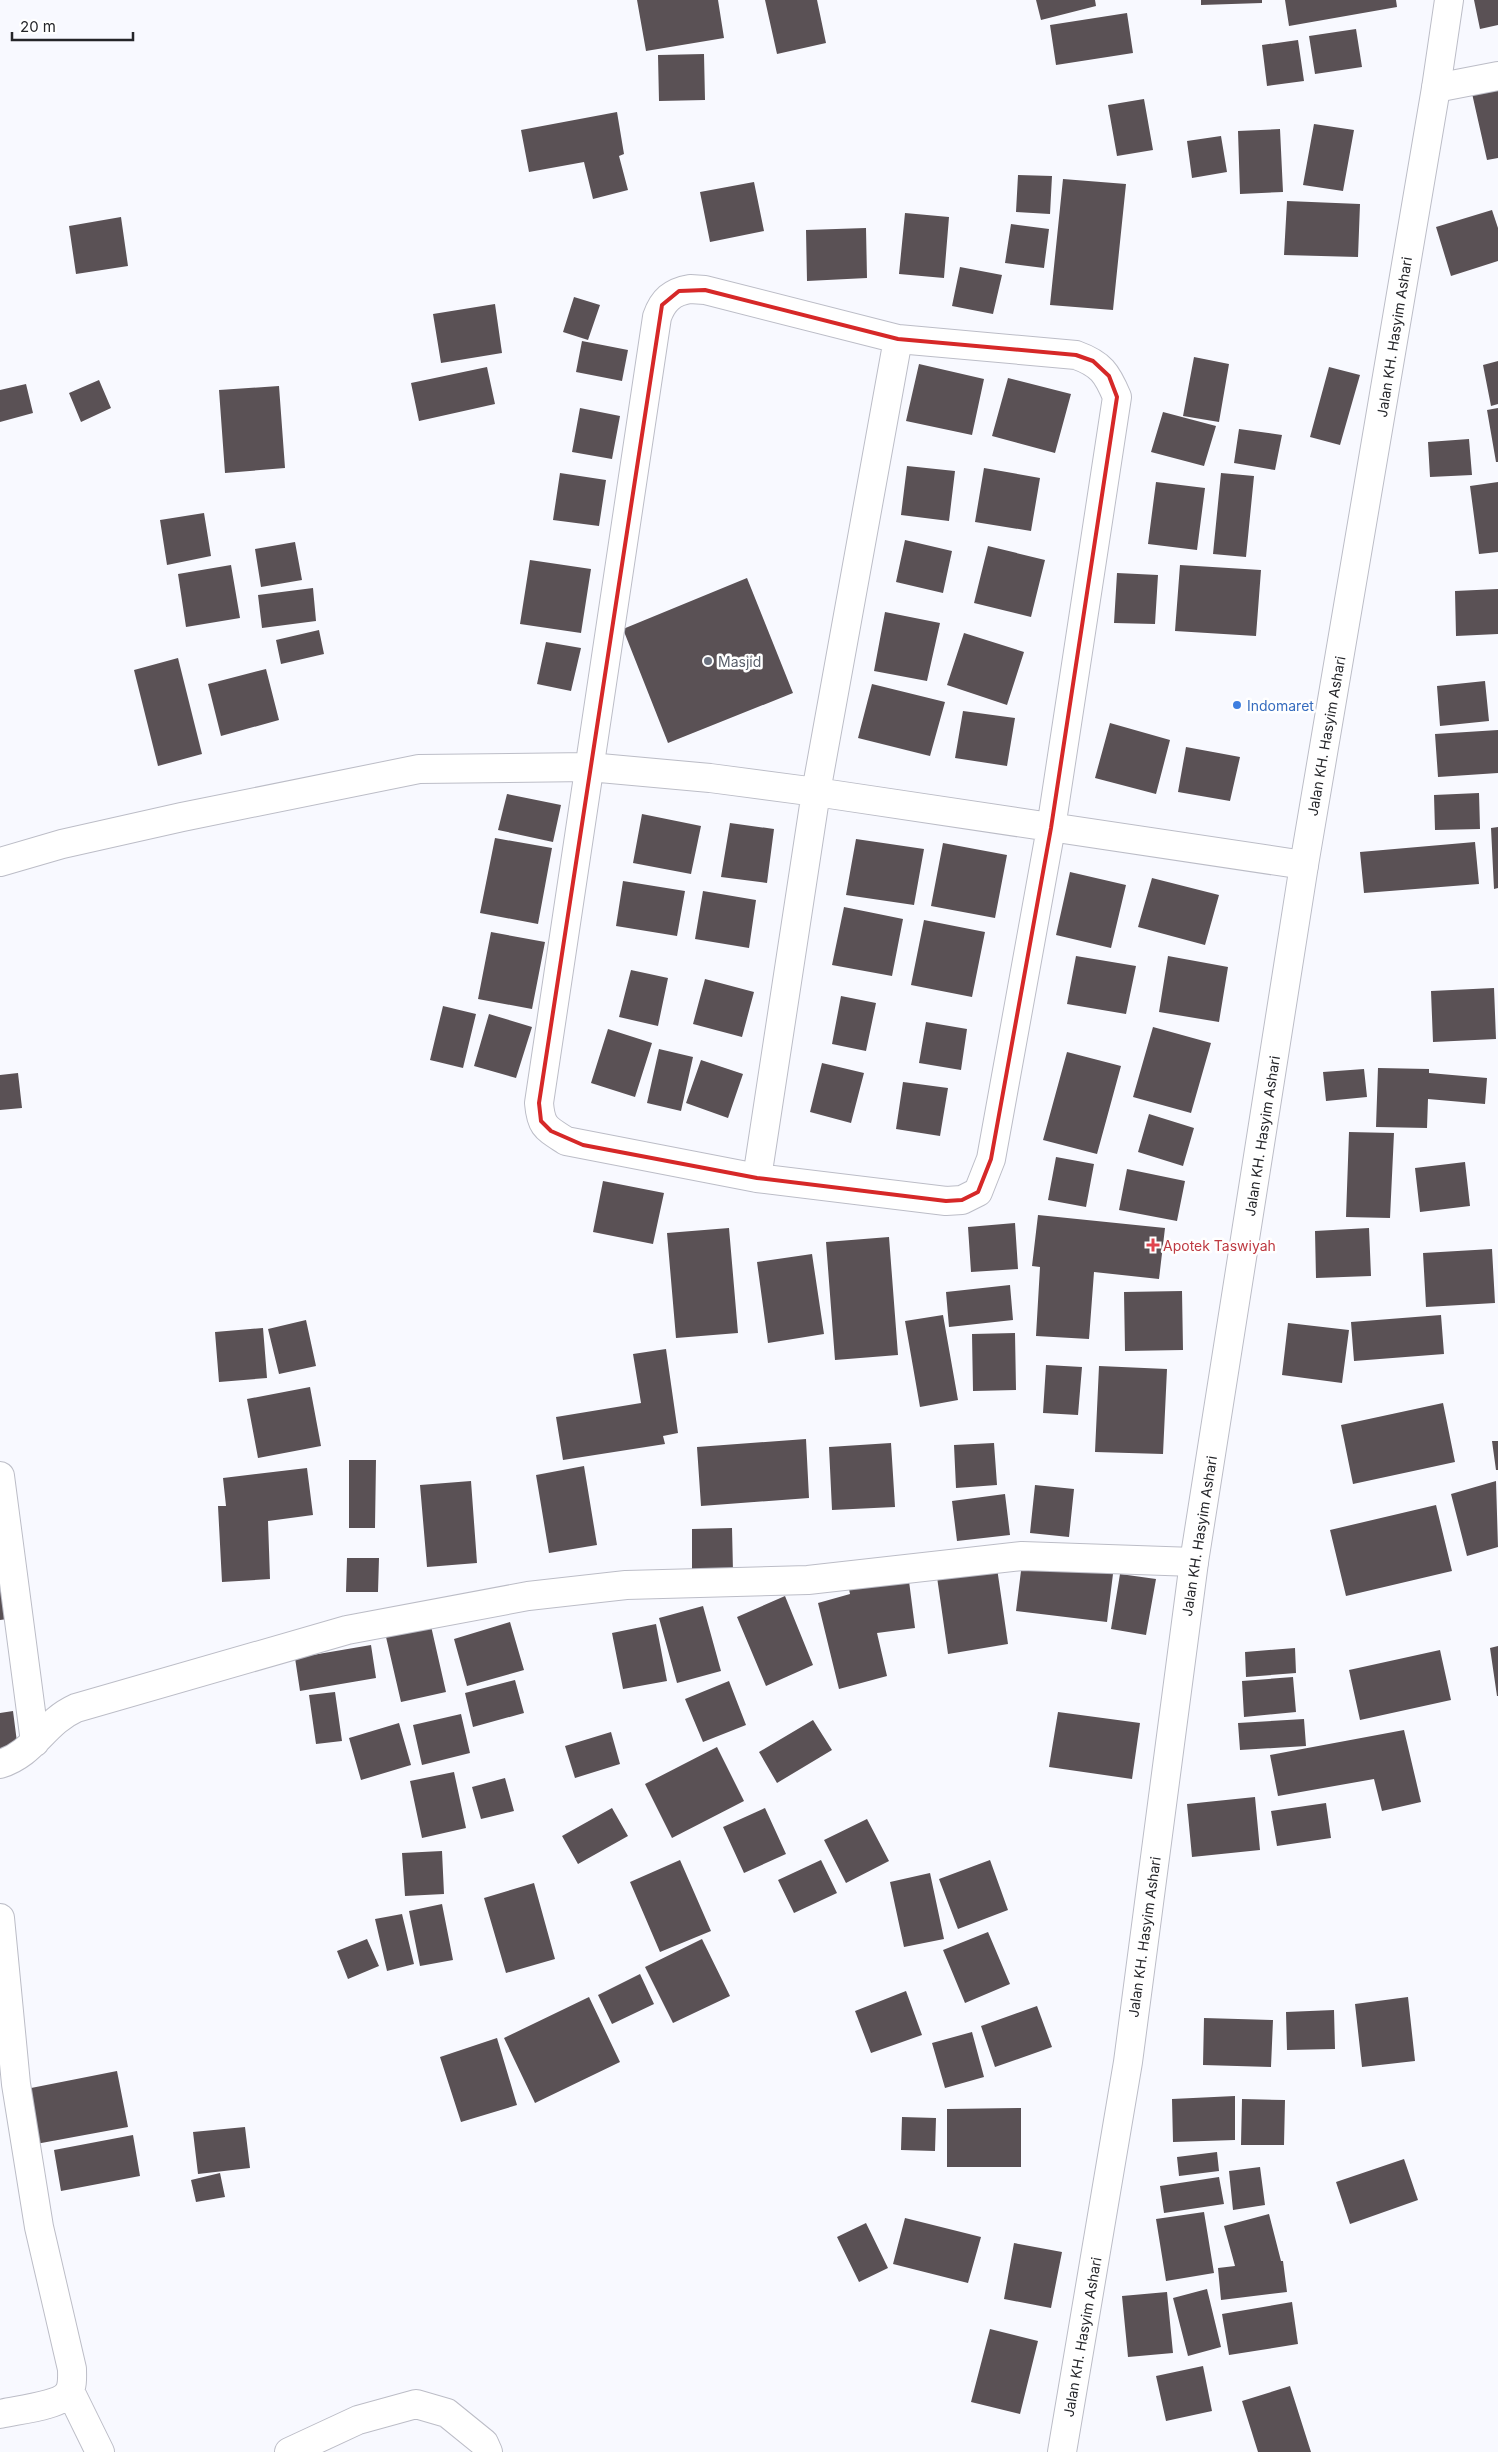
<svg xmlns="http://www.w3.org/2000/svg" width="1498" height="2452" font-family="Inter,sans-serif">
<rect width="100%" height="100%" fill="#f8f9ff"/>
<path fill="#5a5155" d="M637 0H718L724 38 646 51Z
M765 0H817L826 43 777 54Z
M1036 0H1095L1096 6 1041 20Z
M1201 0H1262V3L1201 5Z
M1285 0H1396L1397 7 1289 26Z
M1474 0H1498V25L1480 29Z
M1127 13 1133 53 1056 65 1050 25Z
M1356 29 1362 67 1315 74 1309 36Z
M1298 40 1304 81 1267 86 1262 45Z
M704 54 705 100 659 101 658 55Z
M1498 83V158L1487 160 1471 89Z
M1144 99 1153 150 1117 156 1108 105Z
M617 112 624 154 619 156 628 190 593 199 584 162 529 172 521 130Z
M1314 124 1354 130 1343 191 1303 185Z
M1280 129 1283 192 1240 194 1238 131Z
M1221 136 1227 172 1192 178 1187 141Z
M1018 175 1052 176 1050 214 1016 212Z
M1063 179 1126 184 1113 310 1050 305Z
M754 182 764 231 710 242 700 192Z
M1287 201 1360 204 1358 257 1284 255Z
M1492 210 1498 228V261L1451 276 1436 227Z
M905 213 949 217 944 278 899 274Z
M121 217 128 266 76 274 69 226Z
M1011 224 1049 229 1044 268 1005 263Z
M866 228 867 278 807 281 806 230Z
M960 267 1002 275 993 314 952 306Z
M574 297 600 305 588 340 563 332Z
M495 304 502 353 441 363 433 314Z
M582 341 628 350 622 381 576 372Z
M1194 357 1229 364 1219 422 1183 416Z
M1498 361V404L1491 406 1483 365Z
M919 364 984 379 972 435 906 421Z
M487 367 495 404 419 421 411 383Z
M1329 367 1360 375 1340 445 1310 437Z
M1008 378 1071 394 1055 453 992 436Z
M99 380 111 408 81 422 69 393Z
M26 384 33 413 0 422V390Z
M279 386 285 468 225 473 219 390Z
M580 408 620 416 612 459 572 452Z
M1498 408V462H1496L1487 410Z
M1163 412 1216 426 1204 466 1151 452Z
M1239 429 1282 435 1275 470 1234 463Z
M1469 439 1472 475 1430 477 1428 442Z
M907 466 955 471 949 521 901 515Z
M984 468 1040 478 1031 531 975 522Z
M560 473 606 480 599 526 553 520Z
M1221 473 1254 476 1246 557 1213 554Z
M1156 482 1205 488 1197 550 1148 544Z
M1498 482V552L1479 554 1470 486Z
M204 513 211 556 167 565 160 520Z
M905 540 952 551 943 593 896 582Z
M295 542 302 580 261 587 255 549Z
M988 546 1045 560 1031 617 974 603Z
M530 560 591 569 581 633 520 624Z
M231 565 240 618 186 627 178 574Z
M1180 565 1261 570 1256 636 1175 631Z
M1117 573 1158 575 1155 624 1114 623Z
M747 578 793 693 668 743 623 629Z
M313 588 316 621 262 628 258 595Z
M1498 589V634L1456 636 1455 591Z
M885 612 940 623 927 681 874 671Z
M319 630 324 654 281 664 276 640Z
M964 633 1024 652 1007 705 947 685Z
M546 642 581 648 571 691 537 684Z
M178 658 202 754 158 766 134 670Z
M266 669 279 720 221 736 208 684Z
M1485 681 1489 721 1440 726 1437 686Z
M872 684 945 702 930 756 858 738Z
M963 711 1015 718 1007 766 955 758Z
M1110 723 1170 740 1156 794 1095 778Z
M1498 730V773L1438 777 1435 734Z
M1186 747 1240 757 1230 801 1178 792Z
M1479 793 1480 829 1435 830 1434 795Z
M507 794 561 805 553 842 498 830Z
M642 814 701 826 691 874 633 863Z
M730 823 774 829 767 883 721 877Z
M1498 827V888L1494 889 1491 828Z
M495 838 552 848 538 924 480 913Z
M856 839 924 849 914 905 846 895Z
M1475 842 1479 884 1364 893 1360 852Z
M943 843 1007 855 995 918 931 906Z
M1070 872 1126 885 1111 948 1056 935Z
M1152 878 1219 895 1205 945 1138 927Z
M623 881 685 891 677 936 616 926Z
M703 891 756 900 749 948 695 939Z
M844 907 903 919 892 976 832 965Z
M924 920 985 932 972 997 911 985Z
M491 932 545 942 532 1009 478 999Z
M1076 956 1136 966 1126 1014 1067 1004Z
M1168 956 1228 967 1219 1022 1159 1012Z
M631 970 668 978 658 1026 619 1017Z
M705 979 754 992 742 1037 693 1024Z
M1494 988 1496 1039 1433 1042 1431 991Z
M841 996 876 1003 866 1051 832 1044Z
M443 1006 476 1014 463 1068 430 1060Z
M489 1014 532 1027 516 1078 474 1066Z
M926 1022 967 1029 961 1070 919 1063Z
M1153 1027 1211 1043 1191 1113 1133 1097Z
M608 1029 652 1043 635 1097 591 1083Z
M659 1049 693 1057 681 1111 647 1103Z
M1067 1052 1121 1066 1097 1154 1043 1140Z
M701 1060 743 1074 728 1118 686 1103Z
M822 1063 864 1073 851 1123 810 1112Z
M1378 1068 1429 1069V1073L1487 1078 1485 1104 1428 1099 1427 1128 1376 1127Z
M1364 1069 1367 1097 1326 1101 1323 1072Z
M18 1073 22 1108 0 1110V1075Z
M903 1082 948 1088 940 1136 896 1129Z
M1149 1114 1194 1128 1183 1166 1138 1152Z
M1349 1132 1394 1133 1390 1218 1346 1217Z
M1056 1157 1094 1164 1086 1207 1048 1200Z
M1465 1162 1470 1206 1420 1212 1415 1168Z
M1127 1169 1185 1181 1177 1221 1119 1210Z
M603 1181 664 1193 653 1244 593 1232Z
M1038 1215 1165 1228 1159 1279 1094 1272 1089 1339 1036 1336 1040 1267 1032 1266Z
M1015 1223 1018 1269 971 1272 968 1227Z
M729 1228 738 1333 676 1338 667 1233Z
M1369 1228 1371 1276 1316 1278 1315 1231Z
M889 1237 898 1355 835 1360 826 1242Z
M1492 1249 1495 1303 1426 1307 1423 1253Z
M812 1254 824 1334 768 1343 757 1262Z
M1010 1285 1013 1320 949 1327 946 1292Z
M1182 1291 1183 1350 1125 1351 1124 1292Z
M943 1315 958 1400 920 1407 905 1321Z
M1441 1315 1444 1354 1354 1361 1351 1322Z
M306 1320 316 1366 279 1374 268 1329Z
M1288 1323 1349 1330 1342 1383 1282 1375Z
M263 1328 267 1378 219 1382 215 1332Z
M1015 1333 1016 1390 973 1391 972 1334Z
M666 1349 678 1433 663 1436 665 1444 563 1460 556 1417 641 1403 633 1354Z
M1046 1365 1082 1367 1078 1415 1043 1413Z
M1099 1366 1167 1369 1163 1454 1095 1452Z
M310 1387 321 1446 258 1458 247 1399Z
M1443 1403 1455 1462 1353 1484 1341 1425Z
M806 1439 809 1498 701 1506 697 1447Z
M1492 1441H1498V1470H1496Z
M891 1443 895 1507 832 1510 829 1447Z
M994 1443 997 1485 956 1488 954 1445Z
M349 1460H376L375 1528H349Z
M584 1466 597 1545 549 1553 536 1475Z
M307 1468 313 1515 268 1521 270 1579 222 1582 218 1506H226L223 1478Z
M471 1481 477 1563 427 1567 420 1485Z
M1496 1481 1498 1547 1467 1556 1451 1494Z
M1035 1485 1074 1489 1069 1537 1030 1533Z
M1005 1494 1010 1535 957 1541 952 1501Z
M1436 1505 1452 1571 1346 1596 1330 1530Z
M732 1528 733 1572 692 1573V1529Z
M347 1558H379L378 1592H346Z
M0 1560 15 1618 0 1620Z
M1022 1563 1113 1574 1107 1622 1016 1611Z
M997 1568 1008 1644 948 1654 937 1577Z
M1120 1574 1156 1579 1146 1635 1111 1629Z
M909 1581 915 1628 877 1633 887 1676 839 1689 818 1603 850 1594 849 1589Z
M785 1596 813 1665 766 1686 737 1617Z
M703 1606 721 1671 677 1683 659 1618Z
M510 1622 524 1670 467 1686 454 1639Z
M656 1624 667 1681 623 1689 612 1633Z
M431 1626 446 1692 401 1702 386 1637Z
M371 1645 376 1678 300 1691 295 1658Z
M1498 1646V1696H1497L1490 1648Z
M1295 1648 1296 1673 1246 1677 1245 1652Z
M1440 1650 1451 1700 1360 1720 1349 1670Z
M1293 1677 1296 1712 1244 1717 1242 1681Z
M515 1680 524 1713 473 1727 465 1693Z
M729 1681 746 1725 703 1742 685 1699Z
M335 1692 342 1741 316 1744 309 1695Z
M13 1711 18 1750 0 1752V1713Z
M1058 1712 1140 1723 1132 1779 1049 1767Z
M461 1714 470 1753 422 1765 413 1725Z
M1304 1719 1306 1746 1240 1750 1238 1723Z
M813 1720 832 1750 777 1783 759 1752Z
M399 1723 411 1765 361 1780 349 1738Z
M1404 1730 1421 1802 1382 1811 1374 1779 1278 1796 1270 1755Z
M611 1732 620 1764 575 1778 565 1746Z
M717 1747 744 1801 672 1838 645 1784Z
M454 1772 466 1828 422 1838 410 1781Z
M505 1778 514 1811 481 1819 472 1787Z
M1255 1797 1260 1850 1192 1857 1187 1804Z
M1326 1803 1331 1838 1277 1846 1271 1811Z
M612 1808 628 1836 578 1864 562 1836Z
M765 1808 786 1854 744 1873 723 1827Z
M867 1819 889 1861 846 1883 824 1840Z
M442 1851 444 1894 405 1896 402 1853Z
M680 1860 711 1931 660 1952 630 1882Z
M821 1860 837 1893 794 1913 778 1880Z
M990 1860 1008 1910 958 1929 939 1879Z
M930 1873 944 1939 904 1947 890 1882Z
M534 1883 555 1959 506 1973 484 1898Z
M442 1904 453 1960 420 1966 409 1911Z
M402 1914 414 1964 387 1971 375 1919Z
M988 1932 1010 1984 965 2003 943 1950Z
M367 1939 379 1966 348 1979 337 1951Z
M702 1939 730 1996 673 2023 645 1967Z
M640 1974 654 2004 612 2024 598 1995Z
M906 1991 922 2035 871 2053 855 2011Z
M589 1997 620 2062 535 2103 504 2038Z
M1408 1997 1415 2061 1362 2067 1355 2004Z
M1037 2006 1052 2047 995 2067 981 2026Z
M1334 2010 1335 2049 1287 2050 1286 2012Z
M1204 2018 1273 2020 1271 2067 1203 2065Z
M972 2032 984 2077 945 2088 932 2043Z
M497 2038 517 2105 461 2122 440 2057Z
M117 2071 128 2127 36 2144 26 2089Z
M1235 2096V2140L1173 2142 1172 2099Z
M1242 2099 1285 2100 1284 2145H1241Z
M1021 2108V2167H947V2109Z
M902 2117 936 2118 935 2151 901 2150Z
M245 2127 250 2168 198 2174 193 2132Z
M133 2135 140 2176 61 2191 54 2150Z
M1217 2152 1219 2171 1179 2176 1177 2157Z
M1404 2159 1418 2200 1350 2224 1336 2182Z
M1260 2167 1265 2205 1233 2210 1229 2171Z
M220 2173 225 2197 196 2202 191 2180Z
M1219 2177 1224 2204 1164 2213 1160 2186Z
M1204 2212 1214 2273 1166 2281 1156 2219Z
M1269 2214 1281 2261H1283L1287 2292 1221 2300 1218 2268 1235 2266 1224 2226Z
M905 2218 981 2237 968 2283 893 2264Z
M866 2223 888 2268 859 2282 837 2237Z
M1014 2243 1062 2252 1051 2308 1004 2299Z
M1207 2289 1221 2347 1188 2356 1173 2298Z
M1167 2292 1173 2353 1128 2357 1122 2296Z
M1292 2302 1298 2344 1229 2355 1222 2314Z
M990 2329 1038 2341 1020 2414 971 2402Z
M1203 2366 1212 2411 1166 2421 1156 2376Z
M1290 2386 1311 2452H1258L1242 2401Z"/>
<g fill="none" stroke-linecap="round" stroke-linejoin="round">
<g stroke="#bcbdc7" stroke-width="30">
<path id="street" d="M1436 88 1498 76
M690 289 705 290 898 339 816 792 757 1178 566 1141C546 1128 541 1127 539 1103L657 317C663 300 672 292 690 289Z
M0 862 62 844 182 817 419 769 589 767 710 778 816 792 1304 865
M757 1178 946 1201 962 1200 978 1192 991 1159 1051 828 1117 397C1107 373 1101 364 1076 355L898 339
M0 1476 35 1742
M0 1764C35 1753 43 1723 76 1708L347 1630 528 1596 626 1585 808 1580 1022 1556 1194 1562
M0 1918 16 2084 39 2227 72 2369C72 2376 73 2385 69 2392 61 2406 16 2410 0 2414
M70 2391 100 2452
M289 2452 358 2420 416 2404 447 2413 484 2443 488 2452"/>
</g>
<g stroke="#bcbdc7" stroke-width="30">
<path id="secondary" d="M1062 2452 1128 2062 1194 1562 1304 865 1436 88 1449 0"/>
</g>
<use href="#street" stroke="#fff" stroke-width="28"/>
<use href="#secondary" stroke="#fff" stroke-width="28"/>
</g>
<path fill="none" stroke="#d62828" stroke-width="4" stroke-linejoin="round" d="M705 290 898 339 1076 355 1093 361 1109 376 1117 397 1051 828 991 1159 978 1192 962 1200 946 1201 757 1178 583 1145 551 1131 541 1121 539 1103 662 305 679 291Z"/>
<circle fill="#6b7280" stroke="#fff" stroke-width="2" cx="708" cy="661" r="5"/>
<circle fill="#3f7fe0" stroke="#fff" stroke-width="2" cx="1237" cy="705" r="5"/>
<path fill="#e0444e" stroke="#fff" stroke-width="2" d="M1150.5 1237.5h5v5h5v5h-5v5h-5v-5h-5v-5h5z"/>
<g text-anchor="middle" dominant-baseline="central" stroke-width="5" stroke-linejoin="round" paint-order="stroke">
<g font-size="14" fill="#242529" stroke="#fff">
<text transform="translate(1394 337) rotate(-81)">Jalan KH. Hasyim Ashari</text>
<text transform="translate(1326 736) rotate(-80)">Jalan KH. Hasyim Ashari</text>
<text transform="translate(1262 1136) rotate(-81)">Jalan KH. Hasyim Ashari</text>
<text transform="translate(1199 1536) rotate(-81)">Jalan KH. Hasyim Ashari</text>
<text transform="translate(1144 1937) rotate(-82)">Jalan KH. Hasyim Ashari</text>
<text transform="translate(1082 2337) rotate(-80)">Jalan KH. Hasyim Ashari</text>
</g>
<g font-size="14" fill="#5b616d" stroke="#fff" text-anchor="start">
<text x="718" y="661">Masjid</text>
</g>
<g font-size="14" fill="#366cbe" stroke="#fff" text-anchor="start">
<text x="1247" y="705">Indomaret</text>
</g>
<g font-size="14" fill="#be3a42" stroke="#fff" text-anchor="start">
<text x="1163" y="1245">Apotek Taswiyah</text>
</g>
</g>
<path d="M12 32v8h121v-8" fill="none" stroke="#242529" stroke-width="2.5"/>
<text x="20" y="32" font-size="15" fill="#242529" stroke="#ffffff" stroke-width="4" paint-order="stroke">20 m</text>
</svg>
